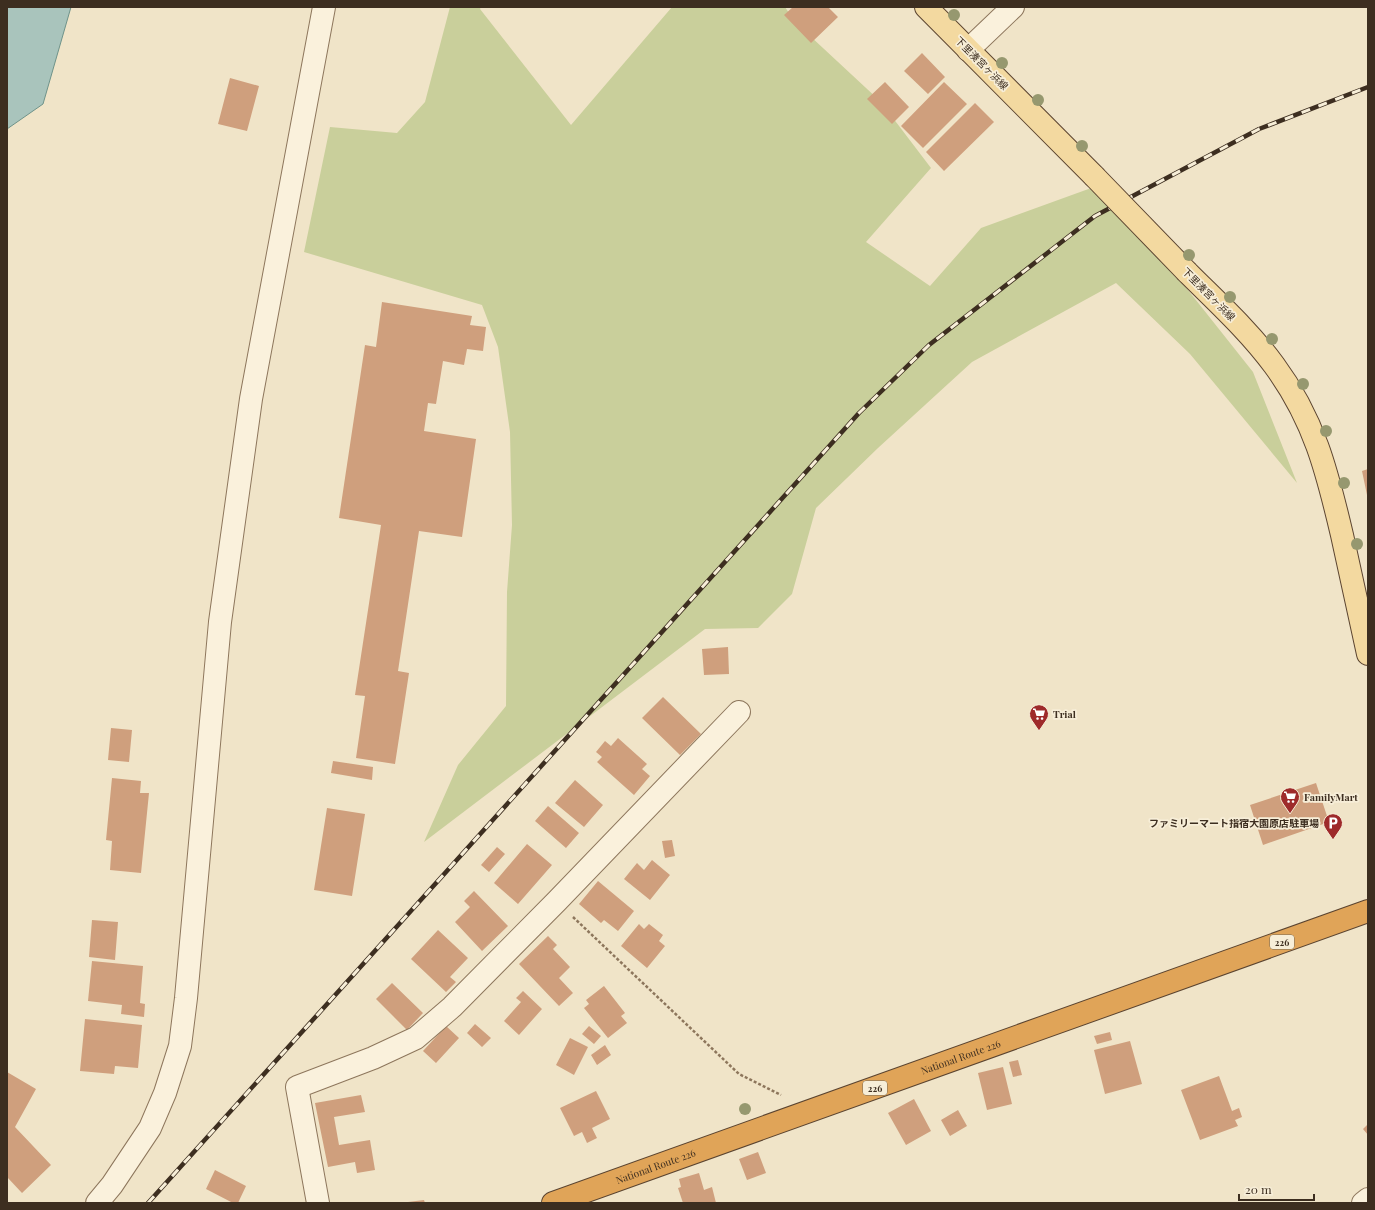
<svg xmlns="http://www.w3.org/2000/svg" width="1375" height="1210" font-family="'Playfair Display','Noto Sans JP',serif">
<rect width="100%" height="100%" fill="#f0e4c8"/>
<path fill="#c9cf9b" d="M450 7H481L480 9 571 125 672 7H785L795 22 880 101 931 168 866 242 930 286 981 228 1105 183 1161 256 1253 372 1297 483 1190 354 1116 283 972 362 878 448 816 508 792 594 758 628 705 629 424 842 458 765 506 706 507 592 512 525 510 432 498 347 482 305 304 252 330 127 397 133 425 102Z"/>
<path fill="#a9c4bc" stroke="#6f938a" d="M7 7H71L43 104 7 129Z"/>
<path fill="#cf9f7d" d="M793 7H828L838 17 811 43 784 15Z
M922 53 945 77 928 94 904 71Z
M230 78 259 86 247 131 218 124Z
M885 82 909 107 892 124 867 99Z
M944 82 967 104 923 148 901 126Z
M975 103 994 122 944 171 926 152Z
M382 302 472 316 470 325 486 327 483 351 467 349 464 365 443 361 436 404 428 403 424 431 476 439 462 537 419 531 398 671 409 673 395 764 356 758 365 696 355 695 381 525 339 518 365 345 376 347Z
M1368 469V495H1367L1362 471Z
M728 647 729 674 704 675 702 649Z
M663 697 701 734 680 755 642 718Z
M111 728 132 730 129 762 108 760Z
M618 738 647 764 642 769 650 776 634 795 597 762 602 757 596 752 605 741 611 746Z
M333 761 373 767 372 780 331 773Z
M112 778 141 781 140 793H149L141 873 110 870 112 841 106 840Z
M575 780 603 805 584 827 555 803Z
M1316 783 1329 822 1263 845 1250 805Z
M548 806 579 833 566 848 535 821Z
M327 808 365 814 352 896 314 890Z
M672 840 675 856 665 858 662 841Z
M527 844 552 865 518 904 494 883Z
M497 847 505 854 489 872 481 865Z
M652 860 670 875 650 900 624 879 637 863 644 870Z
M598 881 634 911 618 931 604 920 601 923 579 904Z
M474 891 508 926 482 951 455 922 470 907 464 901Z
M92 920 118 922 115 960 89 957Z
M639 924 644 929 649 924 663 935 659 941 665 946 647 968 621 946Z
M438 930 468 958 450 977 456 982 446 992 411 959Z
M548 936 557 945 553 949 570 967 559 978 573 993 559 1006 519 964Z
M92 961 143 966 140 1003 145 1004 144 1017 121 1014 122 1005 88 1001Z
M392 983 423 1013 407 1030 376 999Z
M604 986 625 1013 621 1016 627 1023 608 1038 584 1008 589 1004 586 1000Z
M523 991 542 1009 519 1035 504 1021 521 1002 516 998Z
M85 1019 142 1025 138 1068 115 1066 114 1074 80 1071Z
M475 1024 491 1038 482 1047 467 1033Z
M446 1026 459 1038 436 1063 423 1051Z
M589 1026 601 1036 594 1044 582 1034Z
M1110 1032 1112 1040 1097 1044 1094 1036Z
M570 1038 588 1047 574 1075 556 1065Z
M1130 1041 1142 1084 1105 1094 1094 1050Z
M605 1045 611 1055 597 1065 591 1055Z
M1018 1060 1022 1075 1013 1077 1009 1062Z
M1003 1067 1012 1104 987 1110 978 1073Z
M7 1072 36 1089 15 1127 51 1165 22 1193 7 1177Z
M1219 1076 1232 1111 1239 1108 1242 1117 1235 1120 1238 1126 1200 1140 1181 1090Z
M596 1091 610 1119 592 1128 597 1138 587 1143 582 1132 574 1136 560 1108Z
M361 1095 365 1112 334 1117 339 1145 370 1140 375 1170 357 1173 355 1162 328 1167 315 1103Z
M914 1099 931 1131 906 1145 888 1113Z
M958 1110 967 1126 950 1136 941 1120Z
M1368 1124V1135L1363 1129Z
M758 1152 766 1173 747 1180 739 1159Z
M215 1170 246 1186 238 1203H233L206 1189Z
M699 1173 704 1190 712 1187 716 1203H683L678 1188 681 1187 679 1179Z
M424 1200 425 1203H408V1202Z"/>
<g fill="none" stroke-linecap="round" stroke-linejoin="round">
<g stroke="#8d765c" stroke-width="24">
<path id="minor" d="M968 50 1013 7
M97 1203 112 1185 150 1128 165 1093 180 1046 186 998 220 622 251 399 324 7
M318 1203 297 1087 373 1058 416 1038 452 1007 557 901 739 712
M1363 1203 1368 1199"/>
</g>
<g stroke="#5b4430" stroke-width="24">
<path id="major" d="M926 7 1094 176
M1187 272C1217 302 1249 331 1274 365 1314 419 1327 471 1342 535 1351 575 1359 614 1368 654"/>
</g>
<g stroke="#5b4430" stroke-width="24">
<g id="highway">
<path id="s1" d="M553 1203 1368 911"/>
</g>
</g>
<path stroke="#8d765c" stroke-width="2.5" stroke-dasharray="3 2" stroke-linecap="butt" d="M573 917 739 1074 781 1095"/>
<use href="#minor" stroke="#faf1dc" stroke-width="22"/>
<use href="#major" stroke="#f3d9a0" stroke-width="22"/>
<use href="#highway" stroke="#e0a458" stroke-width="22"/>
<g stroke="#3d2e20" stroke-width="4.5">
<path id="rail" d="M148 1203 859 413 929 345 1095 216 1259 129 1368 87"/>
</g>
<use href="#rail" stroke="#f7eed8" stroke-width="3" stroke-dasharray="9" stroke-linecap="butt"/>
<g stroke="#5b4430" stroke-width="24" stroke-linecap="butt">
<path id="major-bridge" d="M1094 176 1187 272"/>
</g>
<use href="#major-bridge" stroke="#f3d9a0" stroke-width="22"/>
</g>
<g fill="#96986f">
<circle cx="954" cy="15" r="6"/>
<circle cx="1002" cy="63" r="6"/>
<circle cx="1038" cy="100" r="6"/>
<circle cx="1082" cy="146" r="6"/>
<circle cx="1189" cy="255" r="6"/>
<circle cx="1230" cy="297" r="6"/>
<circle cx="1272" cy="339" r="6"/>
<circle cx="1303" cy="384" r="6"/>
<circle cx="1326" cy="431" r="6"/>
<circle cx="1344" cy="483" r="6"/>
<circle cx="1357" cy="544" r="6"/>
<circle cx="745" cy="1109" r="6"/>
</g>
<defs>
<g id="supermarket-pin" transform="scale(1)"><path d="M0 17L-7.5 6A9.5 9.5 0 1 1 7.5 6Z" fill="#9e2a2b" stroke="#f7eed8"/><path d="M-6-5.5h2.5l.6 2H6L4.5 2H-2.5L-4.4-4H-6ZM-1.5 3.2a1.3 1.3 0 1 0 .1 0ZM3 3.2a1.3 1.3 0 1 0 .1 0Z" fill="#fff"/></g>
<g id="parking-pin" transform="scale(1)"><path d="M0 17L-7.5 6A9.5 9.5 0 1 1 7.5 6Z" fill="#9e2a2b" stroke="#f7eed8"/><path d="M-3.5-5.5H1a3.5 3.5 0 0 1 0 7H-1V5.5H-3.5ZM-1-3.4V-.6H.8a1.4 1.4 0 0 0 0-2.8Z" fill="#fff"/></g>
</defs>
<g fill-rule="evenodd">
<use href="#supermarket-pin" x="1039" y="714"/>
<use href="#supermarket-pin" x="1290" y="797"/>
<use href="#parking-pin" x="1333" y="823"/>
</g>
<g text-anchor="middle" dominant-baseline="central" stroke-width="3.5" stroke-linejoin="round" paint-order="stroke">
<g fill="#f7eed8" stroke="#756857" stroke-width="1">
<rect x="1270" y="935" width="24" height="14" rx="3"/>
<rect x="863" y="1081" width="24" height="14" rx="3"/>
</g>
<g font-size="9" font-weight="bold" fill="#3d2e20">
<text x="1282" y="942">226</text>
<text x="875" y="1088">226</text>
</g>
<g font-size="10" fill="#3d2e20" stroke="#f7eed8">
<text transform="translate(982 63) rotate(45)">下里湊宮ヶ浜線</text>
<text transform="translate(1209 294) rotate(45)">下里湊宮ヶ浜線</text>
<text stroke="none"><textPath href="#s1" startOffset="433">National Route 226</textPath></text>
<text stroke="none"><textPath href="#s1" startOffset="109">National Route 226</textPath></text>
</g>
<g font-size="10" font-weight="bold" fill="#3d2e20" stroke="#f7eed8" text-anchor="start">
<text x="1053" y="714">Trial</text>
<text x="1304" y="797">FamilyMart</text>
<text x="1319" y="823" text-anchor="end">ファミリーマート指宿大園原店駐車場</text>
</g>
</g>
<rect width="1375" height="1210" fill="none" stroke="#3d2e20" stroke-width="16"/>
<path d="M1239 1194v6h75v-6" fill="none" stroke="#3d2e20" stroke-width="2"/>
<text x="1245" y="1194" font-size="12" fill="#3d2e20" stroke="#f7eed8" stroke-width="3" paint-order="stroke">20 m</text>
</svg>
